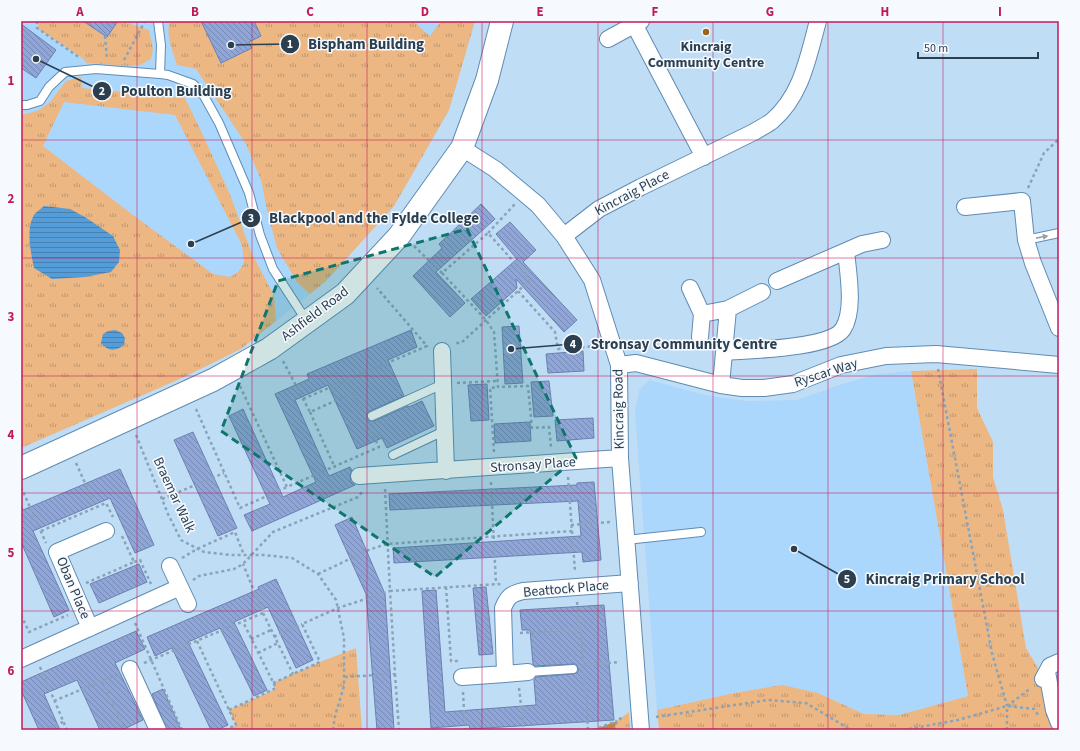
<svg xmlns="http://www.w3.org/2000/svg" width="1080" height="751" font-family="'Source Sans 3',sans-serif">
<defs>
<pattern id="grass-tufts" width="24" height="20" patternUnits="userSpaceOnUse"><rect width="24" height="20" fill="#ecb783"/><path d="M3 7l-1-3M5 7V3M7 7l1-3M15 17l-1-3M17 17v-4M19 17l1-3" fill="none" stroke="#bf966e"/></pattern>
<pattern id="forest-firs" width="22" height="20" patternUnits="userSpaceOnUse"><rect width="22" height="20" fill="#c4843f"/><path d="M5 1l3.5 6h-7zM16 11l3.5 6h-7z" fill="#9f6d37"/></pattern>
<pattern id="water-rules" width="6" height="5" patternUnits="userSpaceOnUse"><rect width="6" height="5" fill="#549dd9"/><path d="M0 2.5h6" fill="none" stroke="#4681b2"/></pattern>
<pattern id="building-back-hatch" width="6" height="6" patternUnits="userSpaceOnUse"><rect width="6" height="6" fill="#90a6d8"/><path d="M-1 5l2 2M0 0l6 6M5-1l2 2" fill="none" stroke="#7689b2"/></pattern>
</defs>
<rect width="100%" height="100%" fill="#c0ddf6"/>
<path fill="#acd7fd" d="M21 21H475L449 110 394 206 326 281 241 349 182 378 21 448Z
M911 371 968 696 899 715 864 714 818 693H734L657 710 635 413 639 390 649 380 705 395 746 401 797 400 836 386 877 374Z"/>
<path fill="url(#grass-tufts)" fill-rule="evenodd" d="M40 21H83L105 36V39L118 21H122L149 30 153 48 151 59 140 65 130 66 87 63 81 57 37 28Z
M170 21H201L221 63 252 48 249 42 261 36 254 21H413L430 36 441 21H475L449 110 394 206 326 281 310 294 297 282 277 248 267 210 261 180 246 144 196 69 177 65C173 52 165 35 170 21Z
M81 77 82 88 185 98 202 133 231 197 252 254 274 295 276 321 241 349 182 378 21 448V114H26L39 110 50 102 66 81ZM64 102 175 115 242 245 244 263 238 272 230 277 213 274 133 215 43 146Z
M977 369V408L993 442V477L1003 510 1026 648 1038 668 1043 679 1058 730H659L657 710 734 693 782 685 818 693 864 714 899 715 968 696 911 371Z
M356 648 362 730H225L236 725 229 710 276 689 273 683 320 662Z
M629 712 630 730H614L617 721Z"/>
<path fill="url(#forest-firs)" d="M617 721 614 730H593Z"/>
<path fill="url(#water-rules)" d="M44 206 70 209 85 217 113 236 120 250 119 262 111 272 85 277 52 279 34 268C31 254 26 230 33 217 34 213 41 209 44 206Z
M115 330 122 333 125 338 124 345C116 351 108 352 101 343L103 334 108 331Z"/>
<path fill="url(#building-back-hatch)" stroke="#6b80af" d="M83 21H118L107 37Z
M201 21H254L261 36 249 42 252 48 221 63Z
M21 24 56 50 36 78 21 68Z
M481 204 495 219 436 272 465 303 450 317 413 276 442 248 439 244Z
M510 222 536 250 523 262 577 320 564 332 516 279 517 288 486 316 471 299 517 259 496 234Z
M519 326 523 383 505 384 502 327Z
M411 330 417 347 388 360 404 396 370 411 367 413V418L369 421H374L408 406 409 407 422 401 434 426 387 448 382 438 357 449 328 385 295 400 329 476 350 467 352 471 350 477 351 482 355 485 252 531 244 515 270 504 229 416 243 409 283 497 316 482 275 394 309 379 307 374Z
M583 351 584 371 548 373 546 354Z
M549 381 553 416 534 417 531 382Z
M487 384 489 420 471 421 468 385Z
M593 418 594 438 557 441 555 420Z
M530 422 531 441 495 443 494 424Z
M193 432 237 528 218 536 174 440Z
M120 469 154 545 135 553 110 498 33 531 69 610 54 617 21 542V505L23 510Z
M594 482 601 560 583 562 582 552 394 563 393 548 581 536 578 501 390 510 389 494 577 485V483Z
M352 517 385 594 394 730H377L366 594 335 525Z
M139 564 147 582 99 603 90 584Z
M276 579 313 660 296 668 268 607 234 622 267 690 254 696 220 628 188 642 228 725 217 730H211L172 648 155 656 147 637 259 589 258 587Z
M486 587 493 654 479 655 473 588Z
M436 590 445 712 536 705 534 680 536 677 573 674 578 672V668L576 664H573L535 666 533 664 530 630H522L520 610 604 605 614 720 470 729 469 725 431 728 422 591Z
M136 631 145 649 115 663 143 720 122 730H100L77 680 44 694 60 730H39L21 690V682Z
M163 689 181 730H167L152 694Z"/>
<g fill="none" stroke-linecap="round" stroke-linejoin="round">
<g stroke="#5f8cb3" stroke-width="10">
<path id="lane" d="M158 21 161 45 160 74
M21 105H27L40 101 49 87 65 72 96 69 160 74 168 75 193 84 204 96 219 123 249 193 260 235 273 269 306 320
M1026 240 1059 233
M372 416 443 384
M393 455 444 431
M626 540 701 532
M528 672 573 669"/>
</g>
<g stroke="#5f8cb3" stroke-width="18">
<path id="street" d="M634 24 704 157
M608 39 641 21
M462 148 495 169 538 205 564 236 592 280 619 365 620 458 641 730
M965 207 1022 201 1026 240 1033 263 1059 328
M564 236 599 209 641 187 754 132C760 128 767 125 772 121 802 95 808 57 818 21
M846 251 862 244 882 240
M690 288 702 314 728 309 762 292
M700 337 702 314
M442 351 446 471
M725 352C748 350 830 349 843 329 855 310 848 273 846 251L777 281
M619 365 636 363 721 385 742 388H764L793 384 841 365 886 356 936 354 1059 365
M721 385 728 309
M359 476 620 458
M170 566 188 604
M90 628 57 552 106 531
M21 659 180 587
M130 669 158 730
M1047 672 1054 710 1059 723
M505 674 528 672
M462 677 505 674 503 608C508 596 511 594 523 591L630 583
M1043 679 1050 666 1059 662"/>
</g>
<g stroke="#5f8cb3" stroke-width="24">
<path id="secondary" d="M21 468 213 380 269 349 345 294 399 236 462 148 487 80 502 21"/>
</g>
<path stroke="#89a3b9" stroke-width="2.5" stroke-dasharray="3 3" stroke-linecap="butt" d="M37 21V28L80 58
M105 36 107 59
M124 60 145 21
M1028 188 1044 153 1059 139
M488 233 515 204
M414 246 442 273 488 233 530 280 461 343H455
M442 273 486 320 494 332 498 387 528 386 532 428 549 427 551 447
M518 291 555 332 558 349 597 346
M283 361 310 412 353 393 362 411
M938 369 992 653 1007 706
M457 383 497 381
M240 386 287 487 379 447 369 427
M303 399 427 346 377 288
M196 409 240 508 287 487
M310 412 335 468
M136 435 168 514 181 540 204 552 231 555H264L292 558 318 574 336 600 344 638V686L335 716 333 730
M494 452 490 388 498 387
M76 463 96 507
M568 477 575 571
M491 482 496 584
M21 487 46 543
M385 489 390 591 499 584 500 585
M162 499 224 473
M571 525 611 522
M41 531 106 503 113 517
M182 558 197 549 235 532 244 555
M134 562 140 560 151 584
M318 574 371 549 387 544 572 531
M193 580 199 576 234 569 243 564 273 532 358 497 362 492
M86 583 134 562 121 534
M446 587 451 661H459
M577 602 583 661
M263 613 293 674
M21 615 29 632 68 615
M135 623 182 730
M520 633 580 629
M274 637 302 624
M251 639 271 630
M197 641 236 725 225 730
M258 653 278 643
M144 663 263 613 243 564
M584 665 620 662
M40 667 67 730
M584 673 588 730
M395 674 399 730
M102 681 125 730
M273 683 320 662 302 624 338 608 390 591 395 674 344 677
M519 688 524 730
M463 692 465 730
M54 701 116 675
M229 710 276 688 243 622
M656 717 768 700 806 703 851 730
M44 730 63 722
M593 730 617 721
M614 730 617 721 624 716
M903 730 958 720 1007 706 1034 709 1038 715
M1007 730V706L1031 688"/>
<use href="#lane" stroke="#fff" stroke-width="8"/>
<use href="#street" stroke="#fff" stroke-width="16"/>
<use href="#secondary" stroke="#fff" stroke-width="22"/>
</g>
<defs><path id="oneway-solid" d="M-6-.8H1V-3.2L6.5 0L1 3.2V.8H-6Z"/></defs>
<use fill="#959fa7" href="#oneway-solid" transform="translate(1042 237) rotate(-11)"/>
<path fill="#0f766e" fill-opacity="0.2" stroke="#0f766e" stroke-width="3" stroke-dasharray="8 5" stroke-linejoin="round" d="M467 229 576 458 435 577 221 431 278 281Z"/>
<path fill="none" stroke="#c2185b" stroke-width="1" stroke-opacity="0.55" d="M137 21V730M252 21V730M367 21V730M482 21V730M598 21V730M713 21V730M828 21V730M943 21V730M21 140H1059M21 258H1059M21 376H1059M21 493H1059M21 611H1059"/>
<circle fill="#9c6320" stroke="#f6faff" stroke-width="1.5" cx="706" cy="32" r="4"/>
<g text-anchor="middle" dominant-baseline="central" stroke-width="3" stroke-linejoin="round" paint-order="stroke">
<g font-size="14" font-weight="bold" fill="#2b3f4f" stroke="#f6faff">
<text x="706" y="47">Kincraig<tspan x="706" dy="16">Community Centre</tspan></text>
</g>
<g font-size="14" fill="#2b3f4f" stroke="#f6faff">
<text transform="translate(632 193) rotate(-28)">Kincraig Place</text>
<text transform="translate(315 314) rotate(-37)">Ashfield Road</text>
<text transform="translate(826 373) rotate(-18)">Ryscar Way</text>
<text transform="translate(619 409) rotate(-91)">Kincraig Road</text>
<text transform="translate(533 465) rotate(-4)">Stronsay Place</text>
<text transform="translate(174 495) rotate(65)">Braemar Walk</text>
<text transform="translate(73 588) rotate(67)">Oban Place</text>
<text transform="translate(566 589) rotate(-5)">Beattock Place</text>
</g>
</g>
<path fill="none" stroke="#2b3f4f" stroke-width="1.5" d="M231 45L290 44M36 59L102 91M191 244L251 218M511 349L573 344M794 549L847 579"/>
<g fill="#2b3f4f" stroke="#f6faff" stroke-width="1.5">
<circle cx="231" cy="45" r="4"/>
<circle cx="36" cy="59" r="4"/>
<circle cx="191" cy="244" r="4"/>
<circle cx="511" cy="349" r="4"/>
<circle cx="794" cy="549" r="4"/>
<circle cx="290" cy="44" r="10"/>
<circle cx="102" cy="91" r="10"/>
<circle cx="251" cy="218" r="10"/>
<circle cx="573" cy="344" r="10"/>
<circle cx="847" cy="579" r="10"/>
</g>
<g font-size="12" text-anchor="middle" font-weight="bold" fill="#fff">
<text x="290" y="48">1</text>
<text x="102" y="95">2</text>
<text x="251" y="222">3</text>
<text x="573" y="348">4</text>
<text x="847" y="583">5</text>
</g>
<g font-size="15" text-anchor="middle" font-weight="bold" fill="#2b3f4f" stroke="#f6faff" stroke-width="3" stroke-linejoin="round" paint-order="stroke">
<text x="366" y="49">Bispham Building</text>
<text x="176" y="96">Poulton Building</text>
<text x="374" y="223">Blackpool and the Fylde College</text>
<text x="684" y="349">Stronsay Community Centre</text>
<text x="945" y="584">Kincraig Primary School</text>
</g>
<rect width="1080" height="751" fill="none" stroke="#f6faff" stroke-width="44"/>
<path d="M918 52v6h120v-6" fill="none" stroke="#2b3f4f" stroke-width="2"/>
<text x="924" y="52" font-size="12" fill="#2b3f4f" stroke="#f6faff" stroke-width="3" paint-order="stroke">50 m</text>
<rect x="22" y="22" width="1036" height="707" fill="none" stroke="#c2185b" stroke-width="1.5"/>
<g font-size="13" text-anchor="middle" font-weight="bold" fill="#c2185b">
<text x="80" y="16">A</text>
<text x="195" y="16">B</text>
<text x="310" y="16">C</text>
<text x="425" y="16">D</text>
<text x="540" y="16">E</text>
<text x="655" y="16">F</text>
<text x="770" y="16">G</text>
<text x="885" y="16">H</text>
<text x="1000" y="16">I</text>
<text x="11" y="85">1</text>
<text x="11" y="203">2</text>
<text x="11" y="321">3</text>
<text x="11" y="439">4</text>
<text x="11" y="557">5</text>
<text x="11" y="675">6</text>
</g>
</svg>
